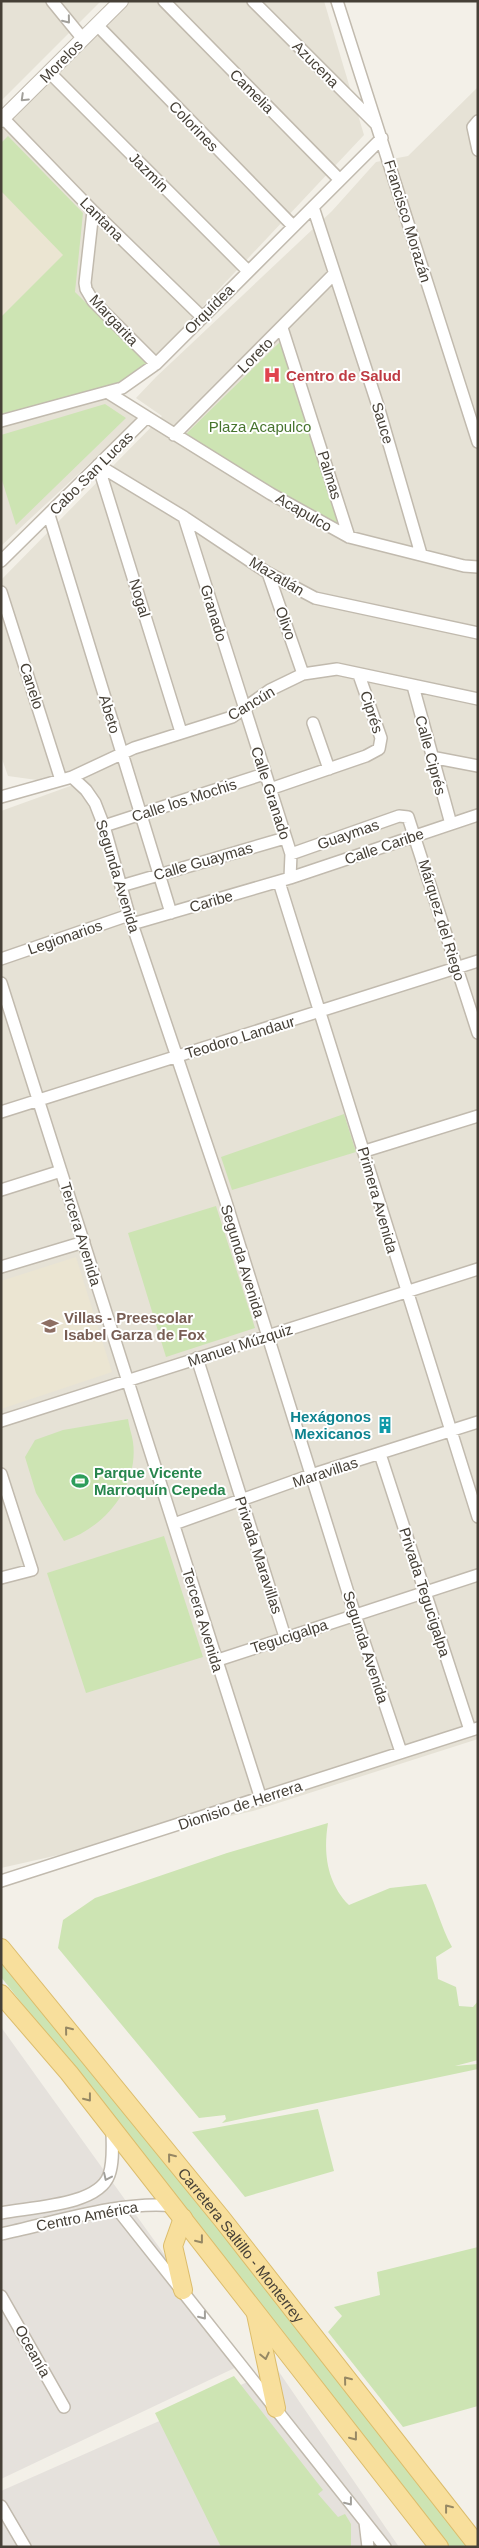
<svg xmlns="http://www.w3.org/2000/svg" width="479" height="2548" font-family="Arial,sans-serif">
<rect width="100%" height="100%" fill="#f3f0e8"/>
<path fill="#e6e2d6" d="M1 1H101L1 101Z
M128 1H324L364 135 141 372 102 395 137 419 1 546V130Z
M478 87V1739L253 1811 1 1868V811L73 785 8 776 1 756V580L162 416 136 398 156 377 332 211 376 162 408 156Z"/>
<path fill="#e5e1dc" d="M1 2027 243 2364 1 2479Z
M277 2369 399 2547H1V2491Z"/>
<path fill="#ebe5d2" d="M1 191 64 255 1 317Z
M76 1257 112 1372 1 1409V1281Z"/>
<path fill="#cde4b3" d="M8 136 83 213 75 292 148 364 121 383 1 415V317L63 255 1 191V143Z
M282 340 339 526 184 436Z
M105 404 126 418 16 525 1 477V435Z
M344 1114 356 1152 232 1190 221 1157Z
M216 1206 255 1328 166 1357 128 1233Z
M128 1419C129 1427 132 1435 133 1442 139 1487 104 1528 64 1541L36 1493 25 1457 35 1440 63 1430Z
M164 1536 203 1657 86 1693 47 1573Z
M328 1823C323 1853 327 1883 349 1905L390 1888 426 1884C436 1905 441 1927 452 1947L436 1957 438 1979 456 1987 459 2006 473 2007 478 2001V2060L455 2066 478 2064V2069L222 2123 226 2119 225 2115 199 2118 58 1948 63 1920 95 1898 227 1853Z
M1 1959 208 2216 468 2547H450L445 2542 296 2348 1 1977Z
M318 2109 334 2171 245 2197 192 2132Z
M478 2247V2406L403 2427 328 2332 342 2316 334 2307 380 2295 377 2272Z
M234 2376 323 2490 318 2494 338 2517 345 2514 351 2524V2547H221L155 2413Z"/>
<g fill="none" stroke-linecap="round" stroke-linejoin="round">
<g stroke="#c1baae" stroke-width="14">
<path id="minor" d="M52 1 83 39
M164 1 340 180
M253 1 376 124
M337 1 478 442
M97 25 293 226
M50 73 248 271
M3 118 93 211 202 317
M478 121 473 127 478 150
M313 207 378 406 421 554
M93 211 85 283 86 289 93 301 156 364
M282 328 349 537
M147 417 271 494 349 537 464 566 478 567
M1 421 122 388 156 364 382 138
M174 435 334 274
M98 465 184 517 268 573 315 598 478 633
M98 465 181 732
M49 515 171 913
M184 517 291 854 290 878
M1 561 147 417 107 392
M268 573 303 674
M1 592 61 780
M413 686 451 824
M313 723 329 769
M431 757 478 766
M72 777 86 790 95 803 104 826 129 915 225 1199 355 1615 401 1752
M270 789 366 756 379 749 381 738 359 675
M1 797 72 777 134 748 232 717 270 690 303 674 337 669 478 699
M104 826 264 774
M291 854 399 816 408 817 478 1033
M279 882 478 1517
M121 886 285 838
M132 924 290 878 478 815
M1 959 129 915
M1 983 261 1799
M1 1112 478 961
M365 1151 478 1116
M1 1190 61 1171
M1 1267 84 1242
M197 1358 285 1637
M1 1421 478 1269
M380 1454 470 1730
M1 1474 32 1570 1 1578
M174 1524 311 1475 478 1422
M215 1661 478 1575
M1 1881 478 1728
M118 2210 385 2547
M1 2213C30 2207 98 2206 109 2175 114 2161 112 2144 112 2129
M1 2234C53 2223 122 2200 174 2206
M1 2296 64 2407
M1 2506 25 2547
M365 2522 368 2547"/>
</g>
<g stroke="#c1baae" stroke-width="16">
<path id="tertiary" d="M1 120 121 1"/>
</g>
<g stroke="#dcbd6c" stroke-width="20">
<g id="primary">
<path id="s1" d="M1 1948 222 2219 478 2546"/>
<path d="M1 1994 69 2073 439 2547"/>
<path d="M183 2290 173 2246 183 2218"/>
<path d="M256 2314 276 2408"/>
</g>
</g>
<use href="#minor" stroke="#fff" stroke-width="11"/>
<use href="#tertiary" stroke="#fff" stroke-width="14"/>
<use href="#primary" stroke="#f8df9c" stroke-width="18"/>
</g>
<defs><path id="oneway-chevron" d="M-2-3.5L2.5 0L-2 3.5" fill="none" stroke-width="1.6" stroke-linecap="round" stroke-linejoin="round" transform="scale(1.25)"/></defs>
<g stroke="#a2a09b">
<use href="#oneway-chevron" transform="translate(67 20) rotate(51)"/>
<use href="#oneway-chevron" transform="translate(24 98) rotate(136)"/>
<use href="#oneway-chevron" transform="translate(107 2177) rotate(115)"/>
<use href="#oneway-chevron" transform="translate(203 2316) rotate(52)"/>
<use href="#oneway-chevron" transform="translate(349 2502) rotate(52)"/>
</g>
<g stroke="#968864">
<use href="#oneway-chevron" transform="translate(68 2030) rotate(-129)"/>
<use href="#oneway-chevron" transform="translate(88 2098) rotate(52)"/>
<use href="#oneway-chevron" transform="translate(171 2157) rotate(-129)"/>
<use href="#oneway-chevron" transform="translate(200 2240) rotate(52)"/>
<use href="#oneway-chevron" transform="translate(265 2356) rotate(77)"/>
<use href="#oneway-chevron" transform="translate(347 2380) rotate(-129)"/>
<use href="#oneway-chevron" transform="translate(354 2437) rotate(52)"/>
<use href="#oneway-chevron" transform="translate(448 2508) rotate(-128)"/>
</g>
<defs>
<g id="hospital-bare" transform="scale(1.35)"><path d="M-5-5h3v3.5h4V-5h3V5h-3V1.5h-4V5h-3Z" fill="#e0444e" stroke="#fff" stroke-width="2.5" paint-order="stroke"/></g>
<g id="school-bare" transform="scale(1.35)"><path d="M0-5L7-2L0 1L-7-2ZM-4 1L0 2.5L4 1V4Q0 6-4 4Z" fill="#8d6e63" stroke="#fff" stroke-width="2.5" paint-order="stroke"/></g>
<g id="building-bare" transform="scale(1.35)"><path d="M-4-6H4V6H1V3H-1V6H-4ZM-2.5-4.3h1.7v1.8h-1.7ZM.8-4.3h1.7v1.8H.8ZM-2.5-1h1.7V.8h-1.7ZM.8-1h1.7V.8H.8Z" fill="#0f9aa8" stroke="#fff" stroke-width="2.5" paint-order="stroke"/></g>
<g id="stadium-bare" transform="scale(1.35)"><path d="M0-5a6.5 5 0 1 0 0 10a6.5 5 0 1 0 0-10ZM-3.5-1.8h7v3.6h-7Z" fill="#2e9e5b" stroke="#fff" stroke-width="2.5" paint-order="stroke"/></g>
</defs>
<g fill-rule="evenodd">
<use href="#hospital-bare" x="272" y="375"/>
<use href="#school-bare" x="50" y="1326"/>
<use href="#building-bare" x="385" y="1425"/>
<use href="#stadium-bare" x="80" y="1481"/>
</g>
<g text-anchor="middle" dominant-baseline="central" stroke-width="4" stroke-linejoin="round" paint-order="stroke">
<g font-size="15" fill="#464037" stroke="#fff">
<text transform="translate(61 61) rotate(-45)">Morelos</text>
<text transform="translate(316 64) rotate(45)">Azucena</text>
<text transform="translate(252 91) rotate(45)">Camelia</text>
<text transform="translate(194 126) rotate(46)">Colorines</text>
<text transform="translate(149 172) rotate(45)">Jazmín</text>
<text transform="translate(102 219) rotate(45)">Lantana</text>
<text transform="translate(408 221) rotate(73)">Francisco Morazán</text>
<text transform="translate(209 309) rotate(-45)">Orquídea</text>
<text transform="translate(114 320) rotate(47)">Margarita</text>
<text transform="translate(255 355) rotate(-45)">Loreto</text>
<text transform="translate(383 423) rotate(73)">Sauce</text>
<text transform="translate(91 473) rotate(-45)">Cabo San Lucas</text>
<text transform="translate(330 475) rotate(73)">Palmas</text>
<text transform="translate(304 512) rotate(30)">Acapulco</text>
<text transform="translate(277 576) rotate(31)">Mazatlán</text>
<text transform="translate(140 598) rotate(73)">Nogal</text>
<text transform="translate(214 613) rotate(73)">Granado</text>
<text transform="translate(286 623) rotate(71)">Olivo</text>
<text transform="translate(32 686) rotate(72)">Canelo</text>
<text transform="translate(251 703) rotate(-31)">Cancún</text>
<text transform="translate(372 712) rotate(72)">Ciprés</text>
<text transform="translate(110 714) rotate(73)">Abeto</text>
<text transform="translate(431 755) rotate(75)">Calle Ciprés</text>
<text transform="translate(271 793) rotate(72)">Calle Granado</text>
<text transform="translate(184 800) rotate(-18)">Calle los Mochis</text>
<text transform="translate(348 834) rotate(-19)">Guaymas</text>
<text transform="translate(384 846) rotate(-19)">Calle Caribe</text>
<text transform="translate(203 861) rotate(-16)">Calle Guaymas</text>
<text transform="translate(118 876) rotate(73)">Segunda Avenida</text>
<text transform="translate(211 901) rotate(-16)">Caribe</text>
<text transform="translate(442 920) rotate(73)">Márquez del Riego</text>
<text transform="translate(65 937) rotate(-19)">Legionarios</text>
<text transform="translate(240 1037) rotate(-17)">Teodoro Landaur</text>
<text transform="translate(378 1200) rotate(74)">Primera Avenida</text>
<text transform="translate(81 1234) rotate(73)">Tercera Avenida</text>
<text transform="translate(243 1261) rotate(73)">Segunda Avenida</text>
<text transform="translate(240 1345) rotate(-18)">Manuel Múzquiz</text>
<text transform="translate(325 1472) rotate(-18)">Maravillas</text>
<text transform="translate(259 1555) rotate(72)">Privada Maravillas</text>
<text transform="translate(425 1592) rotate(72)">Privada Tegucigalpa</text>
<text transform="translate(203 1620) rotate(73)">Tercera Avenida</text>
<text transform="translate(289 1636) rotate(-18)">Tegucigalpa</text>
<text transform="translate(366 1647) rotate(72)">Segunda Avenida</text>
<text transform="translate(240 1805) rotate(-18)">Dionisio de Herrera</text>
<text transform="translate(87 2216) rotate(-11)">Centro América</text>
<text stroke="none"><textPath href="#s1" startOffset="382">Carretera Saltillo - Monterrey</textPath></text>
<text transform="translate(33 2351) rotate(61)">Oceanía</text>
</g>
<g font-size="15" font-weight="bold" fill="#be3a42" stroke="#fff" text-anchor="start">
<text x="286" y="375">Centro de Salud</text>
</g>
<g font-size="15" fill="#47742e" stroke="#fff">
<text x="260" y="426">Plaza Acapulco</text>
</g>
<g font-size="15" font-weight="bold" fill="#785e54" stroke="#fff" text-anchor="start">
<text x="64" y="1317">Villas - Preescolar<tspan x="64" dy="17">Isabel Garza de Fox</tspan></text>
</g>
<g font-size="15" font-weight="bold" fill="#0d838f" stroke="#fff" text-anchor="end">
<text x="371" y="1416">Hexágonos<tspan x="371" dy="17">Mexicanos</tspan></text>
</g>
<g font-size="15" font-weight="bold" fill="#27864d" stroke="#fff" text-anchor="start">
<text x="94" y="1472">Parque Vicente<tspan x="94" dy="17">Marroquín Cepeda</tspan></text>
</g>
</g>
<rect width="479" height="2548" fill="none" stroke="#464037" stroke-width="5"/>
</svg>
